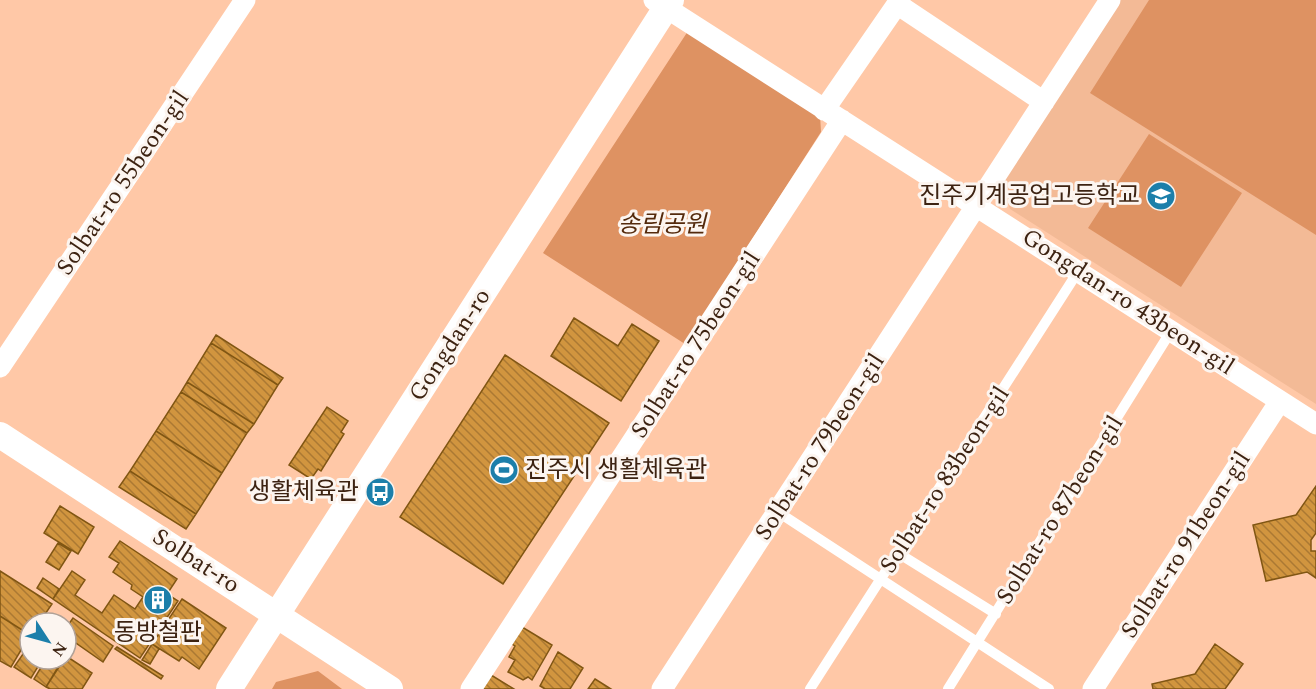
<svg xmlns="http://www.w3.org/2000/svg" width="1316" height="689" font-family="Spectral,'Noto Sans KR',serif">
<defs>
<pattern id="building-back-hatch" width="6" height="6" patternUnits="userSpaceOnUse" patternTransform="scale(1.5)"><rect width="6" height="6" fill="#d1953f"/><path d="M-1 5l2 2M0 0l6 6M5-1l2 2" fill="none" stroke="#ab7933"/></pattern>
</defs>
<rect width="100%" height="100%" fill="#ffc8a7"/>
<path fill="#f3ba96" d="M1119 0H1316V404L1010 209 1002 184Z"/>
<path fill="#de9262" d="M1149 0H1316V235L1090 93Z
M688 31 820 115 821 132 685 344 543 253Z
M1149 134 1242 193 1181 287 1088 228Z
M318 671 342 689H272L276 682Z"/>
<path fill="url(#building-back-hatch)" stroke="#805613" stroke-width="1.5" d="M574 318 618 346 632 324 659 341 621 401 551 356Z
M216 335 283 378 278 385 211 343Z
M211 343 278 385 254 424 187 382Z
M505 355 609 423 503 584 400 517Z
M187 382 254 424 247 433 181 392Z
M181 392 247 433 222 473 156 431Z
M327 407 348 421 341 432 344 434 321 471 318 469 311 479 289 465Z
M156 431 222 473 196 514 130 471Z
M130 471 196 514 186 529 119 487Z
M1316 486V533L1311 540V551H1316V578L1307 572 1266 581 1253 525 1296 515Z
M60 506 94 527 78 554 44 533Z
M120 541 177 579 167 594 178 601 140 658 53 599 72 571 85 580 75 595 102 613 114 595 135 609 143 597 131 589 132 585 113 572 119 563 109 557Z
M58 543 71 551 59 570 46 562Z
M0 571 52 604 39 623H30V635L0 616Z
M43 578 59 589 53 599 37 588Z
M182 599 226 628 199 669 182 657 179 661 152 644Z
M0 616 30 635 11 667 0 661Z
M73 618 113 646 103 662 66 636V628Z
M522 627 552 645 532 680 528 677 523 680 508 672 515 660 509 657 515 646 512 644Z
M152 644 159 649 150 664 142 660Z
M1215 644 1243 664 1225 689H1153L1152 684 1195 674Z
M117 647 163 676 161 679 115 649Z
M558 652 583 668 570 689H545L540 686Z
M23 654 39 665 31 678 14 667Z
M66 656 92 673 82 689H50L46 687Z
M46 659H63L46 687 34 679Z
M491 675 514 689H482Z
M595 679 611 689H588Z"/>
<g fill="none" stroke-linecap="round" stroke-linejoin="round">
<path stroke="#fff" stroke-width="10" d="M778 512 1049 689
M898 553 996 614
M810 689 1079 270
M948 689 1171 331"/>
<path stroke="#fff" stroke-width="21" d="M654 0 1316 424
M897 4 1044 102
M824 110 900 0
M0 367 245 0
M471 689 842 120
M662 689 1110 0
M1093 689 1280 401"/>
<path stroke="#fff" stroke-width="26" d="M0 435 390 689
M229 689 671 0"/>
</g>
<defs>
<g id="school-disc" transform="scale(1.5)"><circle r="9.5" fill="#1c7faa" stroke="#fcf5f0"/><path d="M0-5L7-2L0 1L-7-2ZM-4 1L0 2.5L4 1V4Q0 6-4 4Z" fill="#fff"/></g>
<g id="stadium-disc" transform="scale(1.5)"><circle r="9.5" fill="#1c7faa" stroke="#fcf5f0"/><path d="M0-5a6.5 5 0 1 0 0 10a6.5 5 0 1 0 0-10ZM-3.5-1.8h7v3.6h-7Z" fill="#fff"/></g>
<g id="bus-disc" transform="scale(1.5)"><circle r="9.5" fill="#1c7faa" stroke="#fcf5f0"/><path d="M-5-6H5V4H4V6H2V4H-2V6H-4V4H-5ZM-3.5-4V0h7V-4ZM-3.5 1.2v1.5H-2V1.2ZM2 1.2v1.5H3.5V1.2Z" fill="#fff"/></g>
<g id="building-disc" transform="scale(1.5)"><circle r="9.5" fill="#1c7faa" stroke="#fcf5f0"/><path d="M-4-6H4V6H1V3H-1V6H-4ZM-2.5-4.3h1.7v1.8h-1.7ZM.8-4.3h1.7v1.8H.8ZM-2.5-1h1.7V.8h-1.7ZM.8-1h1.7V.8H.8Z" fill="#fff"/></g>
</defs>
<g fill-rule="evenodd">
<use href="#school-disc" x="1161" y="196"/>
<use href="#stadium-disc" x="504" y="470"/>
<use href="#bus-disc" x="380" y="492"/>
<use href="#building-disc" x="158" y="600"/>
</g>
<g text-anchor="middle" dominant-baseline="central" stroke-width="6" stroke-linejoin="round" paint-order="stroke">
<g font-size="24" fill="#3d2312" stroke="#fcf5f0">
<text transform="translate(123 183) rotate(-56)">Solbat-ro 55beon-gil</text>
<text transform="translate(1128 302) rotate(33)">Gongdan-ro 43beon-gil</text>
<text transform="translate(450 345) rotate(-57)">Gongdan-ro</text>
<text transform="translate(696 345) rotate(-57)">Solbat-ro 75beon-gil</text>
<text transform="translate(820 447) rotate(-57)">Solbat-ro 79beon-gil</text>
<text transform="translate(945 480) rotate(-57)">Solbat-ro 83beon-gil</text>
<text transform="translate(1060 510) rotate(-58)">Solbat-ro 87beon-gil</text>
<text transform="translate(1186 545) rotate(-57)">Solbat-ro 91beon-gil</text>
<text transform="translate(196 561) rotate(33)">Solbat-ro</text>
</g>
<g font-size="24" fill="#3d2312" stroke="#fcf5f0" text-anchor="end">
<text x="1140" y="196">진주기계공업고등학교</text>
<text x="525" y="470" text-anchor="start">진주시 생활체육관</text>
<text x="359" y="492">생활체육관</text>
<text x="158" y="633" text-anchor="middle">동방철판</text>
</g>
<g font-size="24" font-style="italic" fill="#542a0c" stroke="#fcf5f0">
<text x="662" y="225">송림공원</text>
</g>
</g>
<g transform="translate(48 641) rotate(126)"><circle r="28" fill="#fcf5f0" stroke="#b0a197" stroke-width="1.5"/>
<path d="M0-4.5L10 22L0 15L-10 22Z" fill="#1c7faa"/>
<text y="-9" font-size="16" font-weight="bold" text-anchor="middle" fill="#3d2312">N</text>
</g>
</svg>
